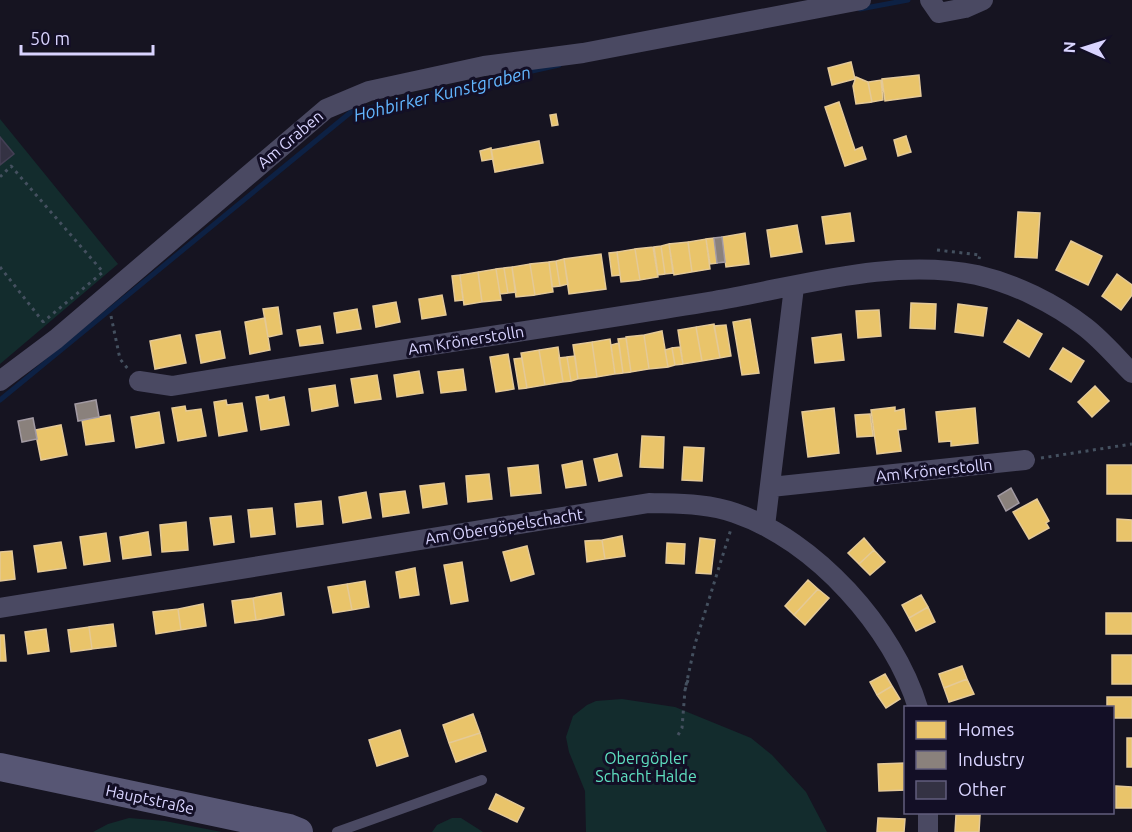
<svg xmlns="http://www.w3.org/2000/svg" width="1132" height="832" font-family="Ubuntu,sans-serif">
<rect width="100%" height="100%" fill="#161421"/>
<path fill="#132c2d" d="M0 119 118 264 0 364Z
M622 699 675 707 751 738 772 755 806 792 827 832H586L585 791 569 752 566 737 573 716 587 705 596 701Z
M129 818 165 821 222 832H93L108 824Z
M452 818H461L483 832H432L437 825Z"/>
<path fill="#e9c46a" stroke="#e4c997" stroke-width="1.5" d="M851 62 855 79 832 85 828 68Z
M919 75 921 96 885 101 882 79Z
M856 77 868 82 872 102 856 104 853 86Z
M881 80 883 100 872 102 868 82Z
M839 102 855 150 862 147 866 159 845 166 825 107Z
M556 114 558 125 552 126 550 115Z
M906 136 911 152 898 156 894 140Z
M539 141 543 163 495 172 491 150Z
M491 148 493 159 482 161 480 151Z
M1018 212 1040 213 1037 258 1015 257Z
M850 213 854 241 826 244 822 217Z
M797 225 802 252 771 257 767 230Z
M745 233 749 264 726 267 722 237Z
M714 238 717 263 710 264 706 239Z
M706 239 710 269 692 272 688 242Z
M1071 241 1102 256 1088 285 1056 270Z
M688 242 692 272 674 275 669 244Z
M669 244 673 273 665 274 661 246Z
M661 246 665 274 658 275 654 247Z
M653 247 658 277 640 280 635 249Z
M635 249 640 280 621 282 617 252Z
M617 252 620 275 612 276 609 253Z
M601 254 606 289 569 294 564 259Z
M564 259 568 284 560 286 556 261Z
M556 261 560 286 552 287 549 262Z
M549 262 553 292 535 295 530 264Z
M530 264 535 295 516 297 512 267Z
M512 267 516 292 508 293 504 268Z
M504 268 508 293 500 294 496 269Z
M496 269 501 300 482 302 478 272Z
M478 272 482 302 464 305 460 275Z
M1117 274 1132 285V295L1121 310 1102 296Z
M460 275 463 300 455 301 452 276Z
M442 295 446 315 422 319 419 299Z
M396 302 400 322 376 327 373 306Z
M911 303 936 304 935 329 910 328Z
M958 304 987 308 983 336 955 332Z
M278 307 282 334 268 337 263 309Z
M357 309 361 329 337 333 334 313Z
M879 310 881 336 858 338 856 311Z
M265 318 270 350 250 354 245 322Z
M750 319 759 373 742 375 733 322Z
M1018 320 1042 334 1029 357 1004 342Z
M714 324 720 358 702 361 696 327Z
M726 325 731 356 720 358 714 326Z
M320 326 323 343 300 346 297 330Z
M696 327 702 361 683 364 678 330Z
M220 331 225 358 201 363 196 335Z
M662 331 668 367 649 369 644 335Z
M841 334 844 360 815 363 812 338Z
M180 335 186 363 155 369 150 341Z
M644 335 649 369 631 372 626 337Z
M626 338 631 372 623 373 618 339Z
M610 339 615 374 597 377 592 342Z
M592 342 597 377 578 379 573 345Z
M619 343 623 373 615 374 611 345Z
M558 347 563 382 545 385 539 350Z
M680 347 683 364 675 365 672 348Z
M672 348 675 365 668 367 665 350Z
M1063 348 1084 361 1071 382 1050 369Z
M539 350 545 385 527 388 521 353Z
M508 354 514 389 496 392 490 357Z
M575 356 578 379 571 381 567 357Z
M567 357 571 381 563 382 559 358Z
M522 358 527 388 519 389 514 359Z
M463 369 466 390 441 393 438 372Z
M419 371 423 393 397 397 394 375Z
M377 375 381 399 355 403 351 379Z
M335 385 338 406 312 411 309 389Z
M1095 386 1109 401 1092 417 1078 402Z
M268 395 269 400 284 397 289 425 261 430 256 397Z
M226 400 227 405 242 403 247 431 219 436 214 402Z
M185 406 186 411 201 409 206 436 178 441 172 408Z
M895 407V411L904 409 906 429 898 430 901 451 877 454 871 410Z
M834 408 839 453 808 457 802 412Z
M975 408 978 443 951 446V441L939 442 936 412Z
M159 412 164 443 136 448 131 417Z
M870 414 873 436 857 437 855 415Z
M110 415 114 441 86 445 82 420Z
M61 425 67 455 41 460 35 430Z
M642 436 664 437 663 468 640 467Z
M684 447 704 448 702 481 682 480Z
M617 454 622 476 599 481 594 459Z
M582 461 586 485 566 488 562 465Z
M538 465 541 493 511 496 508 468Z
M1107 465H1132V494H1107Z
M489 474 492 499 468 502 466 476Z
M444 483 447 504 423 508 420 486Z
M405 491 409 513 383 517 380 494Z
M366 492 371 518 343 523 339 497Z
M1037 499 1049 521 1046 523 1049 528 1029 539 1013 512Z
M321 501 323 524 297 527 295 504Z
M272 508 275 534 251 537 248 510Z
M231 516 234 542 214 545 210 518Z
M1117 519 1132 520V541H1117Z
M186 522 188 550 162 552 160 525Z
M148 532 151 555 123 559 120 537Z
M106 533 110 561 84 565 80 537Z
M622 536 625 556 605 559 602 540Z
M700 538 715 540 711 574 696 573Z
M864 538 874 550 859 564 848 553Z
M602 540 605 559 587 562 585 541Z
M61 542 66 568 38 572 34 546Z
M667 543 685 544 684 564 666 563Z
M527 546 534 574 511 581 503 552Z
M874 550 885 562 870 575 859 564Z
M12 551 15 579 0 581V552Z
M462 562 468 601 451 604 444 565Z
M415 568 419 595 400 598 396 572Z
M808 580 818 589 794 615 785 606Z
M365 581 369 607 352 610 347 584Z
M347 584 352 610 333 613 328 587Z
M818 589 829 598 805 625 794 615Z
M281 593 284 615 256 620 253 598Z
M921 595 928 607 909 618 902 605Z
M253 598 256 620 235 623 232 601Z
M203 604 206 626 181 630 178 609Z
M928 607 935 622 916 631 909 618Z
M178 609 181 630 156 634 153 612Z
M1106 613H1132V634H1106Z
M113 624 116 646 92 649 89 627Z
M89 627 92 649 71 652 68 630Z
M46 629 49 651 28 654 25 632Z
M0 635H4L6 661H0Z
M1112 655H1132V684H1112Z
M962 666 967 679 944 688 939 674Z
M885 674 892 686 877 695 870 682Z
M967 679 974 694 949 702 944 688Z
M892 686 900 699 886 708 877 695Z
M1107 697H1132V718H1112V708H1107Z
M473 714 480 733 449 743 443 725Z
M400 730 408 756 377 766 369 740Z
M480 733 486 751 456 762 449 743Z
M1127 738H1132V767H1127Z
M905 763 906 790 879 791 878 764Z
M1116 786 1132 787V808H1116Z
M496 794 524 808 517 822 489 809Z
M956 815H980L979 832H955Z
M878 818 905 819 904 832H877Z"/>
<path fill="#8a817c" stroke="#a29aa3" stroke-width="1.5" d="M722 237 725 262 717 263 714 238Z
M96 400 99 417 78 421 75 404Z
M33 418 37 439 22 442 18 421Z
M1011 488 1019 503 1006 511 998 496Z"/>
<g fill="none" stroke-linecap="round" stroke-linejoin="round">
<path stroke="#0d2144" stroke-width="5" d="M860 9 908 0
M0 400 351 112 559 65"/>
</g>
<path fill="#343243" stroke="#433f54" stroke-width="1.5" d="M0 137 14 154 0 165Z"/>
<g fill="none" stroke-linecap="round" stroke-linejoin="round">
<path stroke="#44505f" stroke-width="3" stroke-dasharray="3 4.5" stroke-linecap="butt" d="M0 175 1 176 11 166 103 272 43 322
M937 250 980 255 979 259
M0 267 44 323
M111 316 120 359 128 369
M1041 458 1132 444
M688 680 685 690 695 644 731 529
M678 735 682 728 685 690"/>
<path stroke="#4a4962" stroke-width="10" d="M337 832 482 780"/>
<path stroke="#4a4962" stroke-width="20" d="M930 0 939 13 965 8 983 0
M0 381 56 339 326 109 369 91 484 66 583 53 861 0
M139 381 172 386C352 356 533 331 714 301 798 287 891 257 977 275 1015 284 1054 303 1085 327 1102 340 1117 358 1132 373
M771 487 1025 460
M765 526 794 287
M0 608 649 503C678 504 707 503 735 513 815 540 894 628 918 708
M928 832V812"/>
<path stroke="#575674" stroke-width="28" d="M0 767 289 828 299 832"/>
</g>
<g text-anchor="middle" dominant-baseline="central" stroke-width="6" stroke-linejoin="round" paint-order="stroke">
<g font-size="16" fill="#d9d4ff" stroke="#130f26">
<text transform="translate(290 139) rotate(-40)">Am Graben</text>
<text transform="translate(466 340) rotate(-9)">Am Krönerstolln</text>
<text transform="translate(934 470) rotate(-6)">Am Krönerstolln</text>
<text transform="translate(504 526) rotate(-9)">Am Obergöpelschacht</text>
<text transform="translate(150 799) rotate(12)">Hauptstraße</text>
</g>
<g font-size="16" fill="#5fe0c0" stroke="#130f26">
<text x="646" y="758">Obergöpler<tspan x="646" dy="18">Schacht Halde</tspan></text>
</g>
<g font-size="18" font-style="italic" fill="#62b6ff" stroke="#130f26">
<text transform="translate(442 93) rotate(-14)">Hohbirker Kunstgraben</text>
</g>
</g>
<rect x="904" y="706" width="210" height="108" fill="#130f26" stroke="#625e7d" stroke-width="1.5"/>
<rect x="916" y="721" width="30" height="18" fill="#e9c46a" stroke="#625e7d" stroke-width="1.5"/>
<text x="958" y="736" font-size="18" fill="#d9d4ff">Homes</text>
<rect x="916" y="751" width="30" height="18" fill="#8a817c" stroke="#625e7d" stroke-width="1.5"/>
<text x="958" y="766" font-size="18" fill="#d9d4ff">Industry</text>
<rect x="916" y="781" width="30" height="18" fill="#343243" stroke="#625e7d" stroke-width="1.5"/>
<text x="958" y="796" font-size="18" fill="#d9d4ff">Other</text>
<g transform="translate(1084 48) rotate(273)" stroke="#130f26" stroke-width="4.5" paint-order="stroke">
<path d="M0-4.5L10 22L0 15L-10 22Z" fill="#d9d4ff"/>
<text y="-9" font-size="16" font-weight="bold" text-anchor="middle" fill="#d9d4ff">N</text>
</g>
<path d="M21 45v9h132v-9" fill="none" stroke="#d9d4ff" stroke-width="3"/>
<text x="30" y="45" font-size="18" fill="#d9d4ff" stroke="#130f26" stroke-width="4.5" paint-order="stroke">50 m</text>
</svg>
